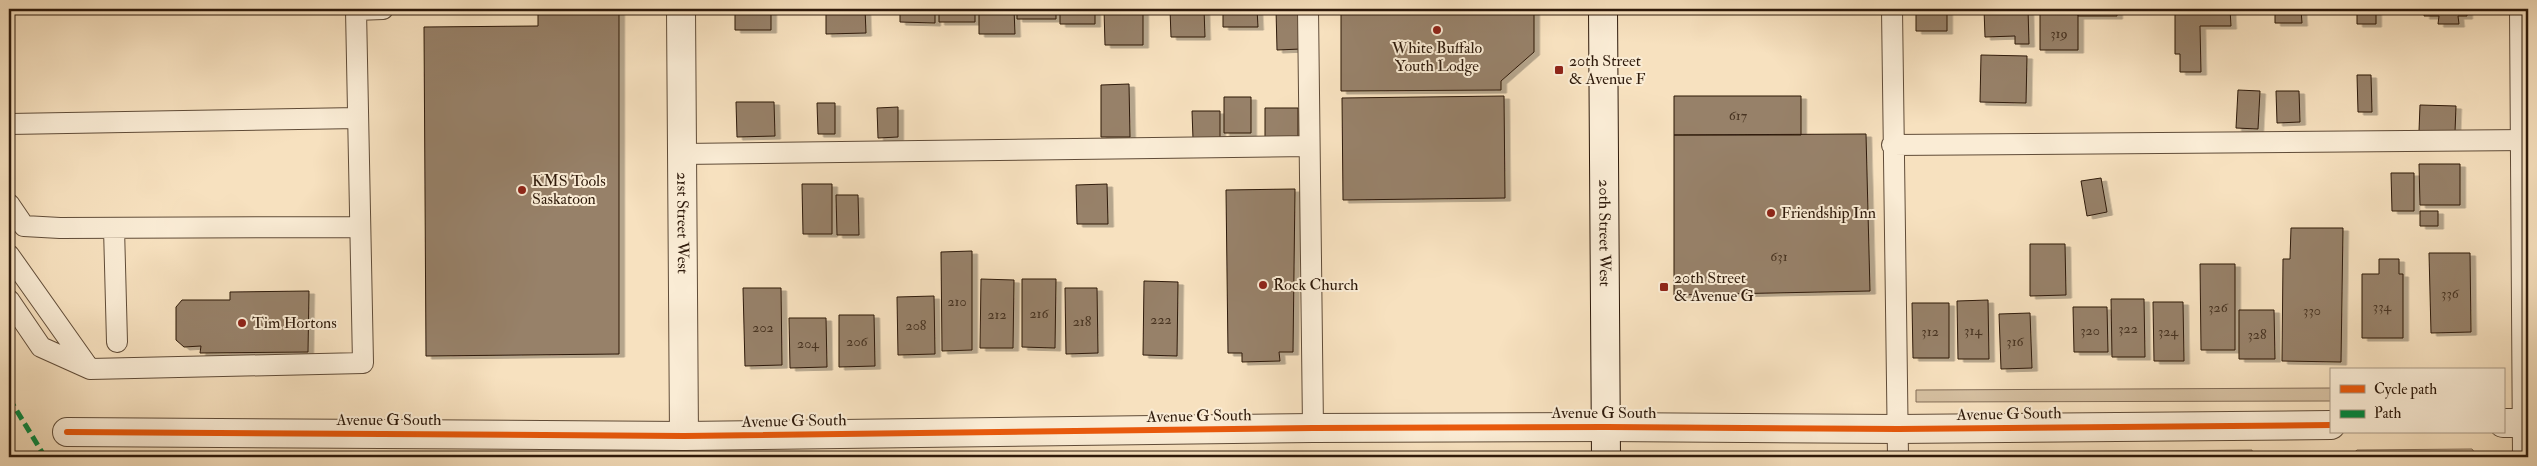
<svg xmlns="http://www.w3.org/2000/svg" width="2537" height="466" font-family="'IM FELL Double Pica',serif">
<defs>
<filter id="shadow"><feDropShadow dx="5.5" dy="3" stdDeviation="0" flood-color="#0004"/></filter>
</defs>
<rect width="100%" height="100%" fill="#f7e1bf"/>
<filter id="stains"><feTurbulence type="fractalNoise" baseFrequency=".004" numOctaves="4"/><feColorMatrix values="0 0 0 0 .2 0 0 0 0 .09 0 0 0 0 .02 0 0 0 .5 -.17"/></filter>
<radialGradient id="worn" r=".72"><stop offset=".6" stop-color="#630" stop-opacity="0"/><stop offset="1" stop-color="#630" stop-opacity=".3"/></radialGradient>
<path fill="#d5bfa0" stroke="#826c56" d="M2331 388V401L1916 402V390Z
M2472 449 2478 457H2349L2357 450Z
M2252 450 2253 457H1910L1914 453Z"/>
<path fill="#978169" stroke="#2e1a0b" filter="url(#shadow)" d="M538 9H619V354L426 356 424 27 538 26Z
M735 9H771V30H735Z
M826 9H865L866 33 826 34Z
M900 9H935V23L900 22Z
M939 9H975V22H939Z
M979 9H1014L1015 34H979Z
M1017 9H1056V19H1017Z
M1060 9H1095V24H1060Z
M1104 9H1143V45H1105Z
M1170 9H1204L1205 37H1171Z
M1223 9H1257L1258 27H1223Z
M1276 9H1300L1301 49 1277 50Z
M1341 9H1534V52L1501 81V90L1341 91Z
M1916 9H1974V10H1947V31H1916Z
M1984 9H2028L2029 44H2015V36L1985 37Z
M2040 9H2078V50H2040Z
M2078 9H2117V16H2078Z
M2175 9H2230L2231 26H2200L2201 72H2180V54H2175Z
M2275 9H2301L2302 23H2275Z
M2357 9H2396V11H2376V24H2357Z
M2425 9H2467V16H2458L2459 24H2438L2439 16H2424Z
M1981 55 2027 56 2026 103 1980 102Z
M2357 75H2371L2372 112H2358Z
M1129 84 1130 137H1101V85Z
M2238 90 2260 91 2258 129 2236 128Z
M2276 91H2299L2300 122 2277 123Z
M1504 96 1505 198 1343 200 1342 98Z
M1674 96H1801V135H1674Z
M1224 97H1251V133H1224Z
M736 102H774L775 136 737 137Z
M817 103H835V134H818Z
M2420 105 2456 106 2455 132 2419 131Z
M898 107V137L878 138 877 108Z
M1265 108H1298V140H1265Z
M1192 111H1220V139H1193Z
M1866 134 1870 291 1674 295V135Z
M2419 164H2460V205H2420Z
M2391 173H2414V211H2392Z
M2101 178 2107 212 2087 216 2081 181Z
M802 184H832V234H803Z
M1107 184 1108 224H1077L1076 185Z
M1295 189 1293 352H1279L1280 361 1242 362V353H1228L1226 190Z
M836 195H858L859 235H837Z
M2420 211H2438V226H2420Z
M2291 228H2343L2341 362 2282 361 2283 259H2290Z
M2030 244H2065L2066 295 2030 296Z
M972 251V350L942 351 941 252Z
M2429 253H2470L2471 332 2431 333Z
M2379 259H2399V274H2403V338H2362V274H2379Z
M2200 264H2235V350H2201Z
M981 279 1014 280 1013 348H980Z
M1022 279H1056L1055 348 1022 347Z
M1144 281 1178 282 1177 356 1143 355Z
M743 288H781L782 365 745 366Z
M1065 288H1097L1098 353 1066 354Z
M309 291 308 352 200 353 201 346 184 347 176 340V307L182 300H230V292Z
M934 296 935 354 898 355 897 297Z
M2111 299H2144L2145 357H2112Z
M1988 300 1989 359H1958L1957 301Z
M2153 302H2183L2184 361H2154Z
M1912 303H1949V358H1913Z
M2073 307H2107L2108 352H2074Z
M2239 310H2274L2275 359H2239Z
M2030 313 2032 368 2001 369 1999 314Z
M839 315H874L875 366 839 367Z
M789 318H826L827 367 790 368Z"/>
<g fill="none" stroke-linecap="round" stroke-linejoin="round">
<g stroke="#604c38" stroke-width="22">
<path id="service" d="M1308 9 1313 428
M1892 9 1898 457
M9 124 358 118
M1892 145 2528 140
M682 154 1309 146
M9 204 24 226 60 228 360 227
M114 228 117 342
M9 255 89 368
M9 300 41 347 90 369 363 363 356 10 383 9"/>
</g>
<g stroke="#604c38" stroke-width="30">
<g id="minor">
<path id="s1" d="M681 9 684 436"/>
<path d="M2503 423H2528"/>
<path d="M67 432 684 436 1313 428 1606 427 1898 429 2331 425"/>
</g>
</g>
<g stroke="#604c38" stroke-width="30">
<path id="tertiary" d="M2524 9 2527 457"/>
</g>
<g stroke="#2e1a0b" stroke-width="30">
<g id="secondary">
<path id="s2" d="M1603 9 1606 457"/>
</g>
</g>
<use href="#service" stroke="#faecd5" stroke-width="20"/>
<use href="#minor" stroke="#faecd5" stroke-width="28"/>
<use href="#tertiary" stroke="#faecd5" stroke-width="28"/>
<use href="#secondary" stroke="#faecd5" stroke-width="28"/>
<path stroke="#00873e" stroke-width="5" stroke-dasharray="10 5" stroke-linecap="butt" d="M9 398 45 457"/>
<g stroke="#faecd5" stroke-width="9">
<path id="cycleway" d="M67 432 684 436 1313 428 1606 427 1898 429 2331 425"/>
</g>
<use href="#cycleway" stroke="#e8590c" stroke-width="6"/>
</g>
<g fill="#8f2418" stroke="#faecd5" stroke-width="2">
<circle cx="1437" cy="30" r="5"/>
<rect x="1554" y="65" width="10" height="10" rx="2.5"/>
<circle cx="522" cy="190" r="5"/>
<circle cx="1771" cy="213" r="5"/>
<circle cx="1263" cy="285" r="5"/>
<rect x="1659" y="282" width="10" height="10" rx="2.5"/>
<circle cx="242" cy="323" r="5"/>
</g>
<g text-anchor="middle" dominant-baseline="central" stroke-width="4" stroke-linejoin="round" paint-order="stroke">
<g font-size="14" fill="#483422">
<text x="2059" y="33">319</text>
<text x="1738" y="115">617</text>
<text x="1779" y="256">631</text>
<text x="2450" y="293">336</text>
<text x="957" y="301">210</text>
<text x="2382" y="306">334</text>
<text x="2218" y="307">326</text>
<text x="2312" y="310">330</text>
<text x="1039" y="313">216</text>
<text x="997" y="314">212</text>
<text x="1161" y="319">222</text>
<text x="1082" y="321">218</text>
<text x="916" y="325">208</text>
<text x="763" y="327">202</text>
<text x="2128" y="328">322</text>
<text x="1973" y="330">314</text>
<text x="2090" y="330">320</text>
<text x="1930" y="331">312</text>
<text x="2168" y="331">324</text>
<text x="2257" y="334">328</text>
<text x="857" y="341">206</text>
<text x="2015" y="341">316</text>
<text x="808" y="343">204</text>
</g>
<g font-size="16" fill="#2e1a0b" stroke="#faecd5" text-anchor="start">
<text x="1437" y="48" text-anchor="middle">White Buffalo<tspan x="1437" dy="18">Youth Lodge</tspan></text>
<text x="1569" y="61">20th Street<tspan x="1569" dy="18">&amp; Avenue F</tspan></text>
<text x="532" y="181">KMS Tools<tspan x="532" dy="18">Saskatoon</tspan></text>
<text x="1781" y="213">Friendship Inn</text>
<text x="1674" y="278">20th Street<tspan x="1674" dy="18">&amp; Avenue G</tspan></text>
<text x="1273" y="285">Rock Church</text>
<text x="252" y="323">Tim Hortons</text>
</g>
<g font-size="16" fill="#2e1a0b" stroke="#faecd5">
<text stroke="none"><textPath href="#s1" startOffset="214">21st Street West</textPath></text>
<text stroke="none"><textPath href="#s2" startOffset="224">20th Street West</textPath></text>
<text x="1604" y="413">Avenue G South</text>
<text transform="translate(2009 414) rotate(-1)">Avenue G South</text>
<text transform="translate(1199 416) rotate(-1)">Avenue G South</text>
<text x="389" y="420">Avenue G South</text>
<text transform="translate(794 421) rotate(-1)">Avenue G South</text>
</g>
</g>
<rect width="2537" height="466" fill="none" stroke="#f7e1bf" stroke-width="30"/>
<rect x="10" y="10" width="2517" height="446" fill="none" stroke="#2e1a0b" stroke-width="2.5"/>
<rect x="15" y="15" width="2507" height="436" fill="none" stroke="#2e1a0b"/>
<rect x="2330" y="368" width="175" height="65" fill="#faecd5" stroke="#a89884"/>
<rect x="2340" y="385" width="25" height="8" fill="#e8590c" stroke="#a89884"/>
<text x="2374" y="394" font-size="15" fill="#2e1a0b">Cycle path</text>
<rect x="2340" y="410" width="25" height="8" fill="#00873e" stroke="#a89884"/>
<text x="2374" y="418" font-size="15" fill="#2e1a0b">Path</text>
<rect width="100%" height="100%" filter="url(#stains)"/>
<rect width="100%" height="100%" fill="url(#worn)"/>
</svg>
